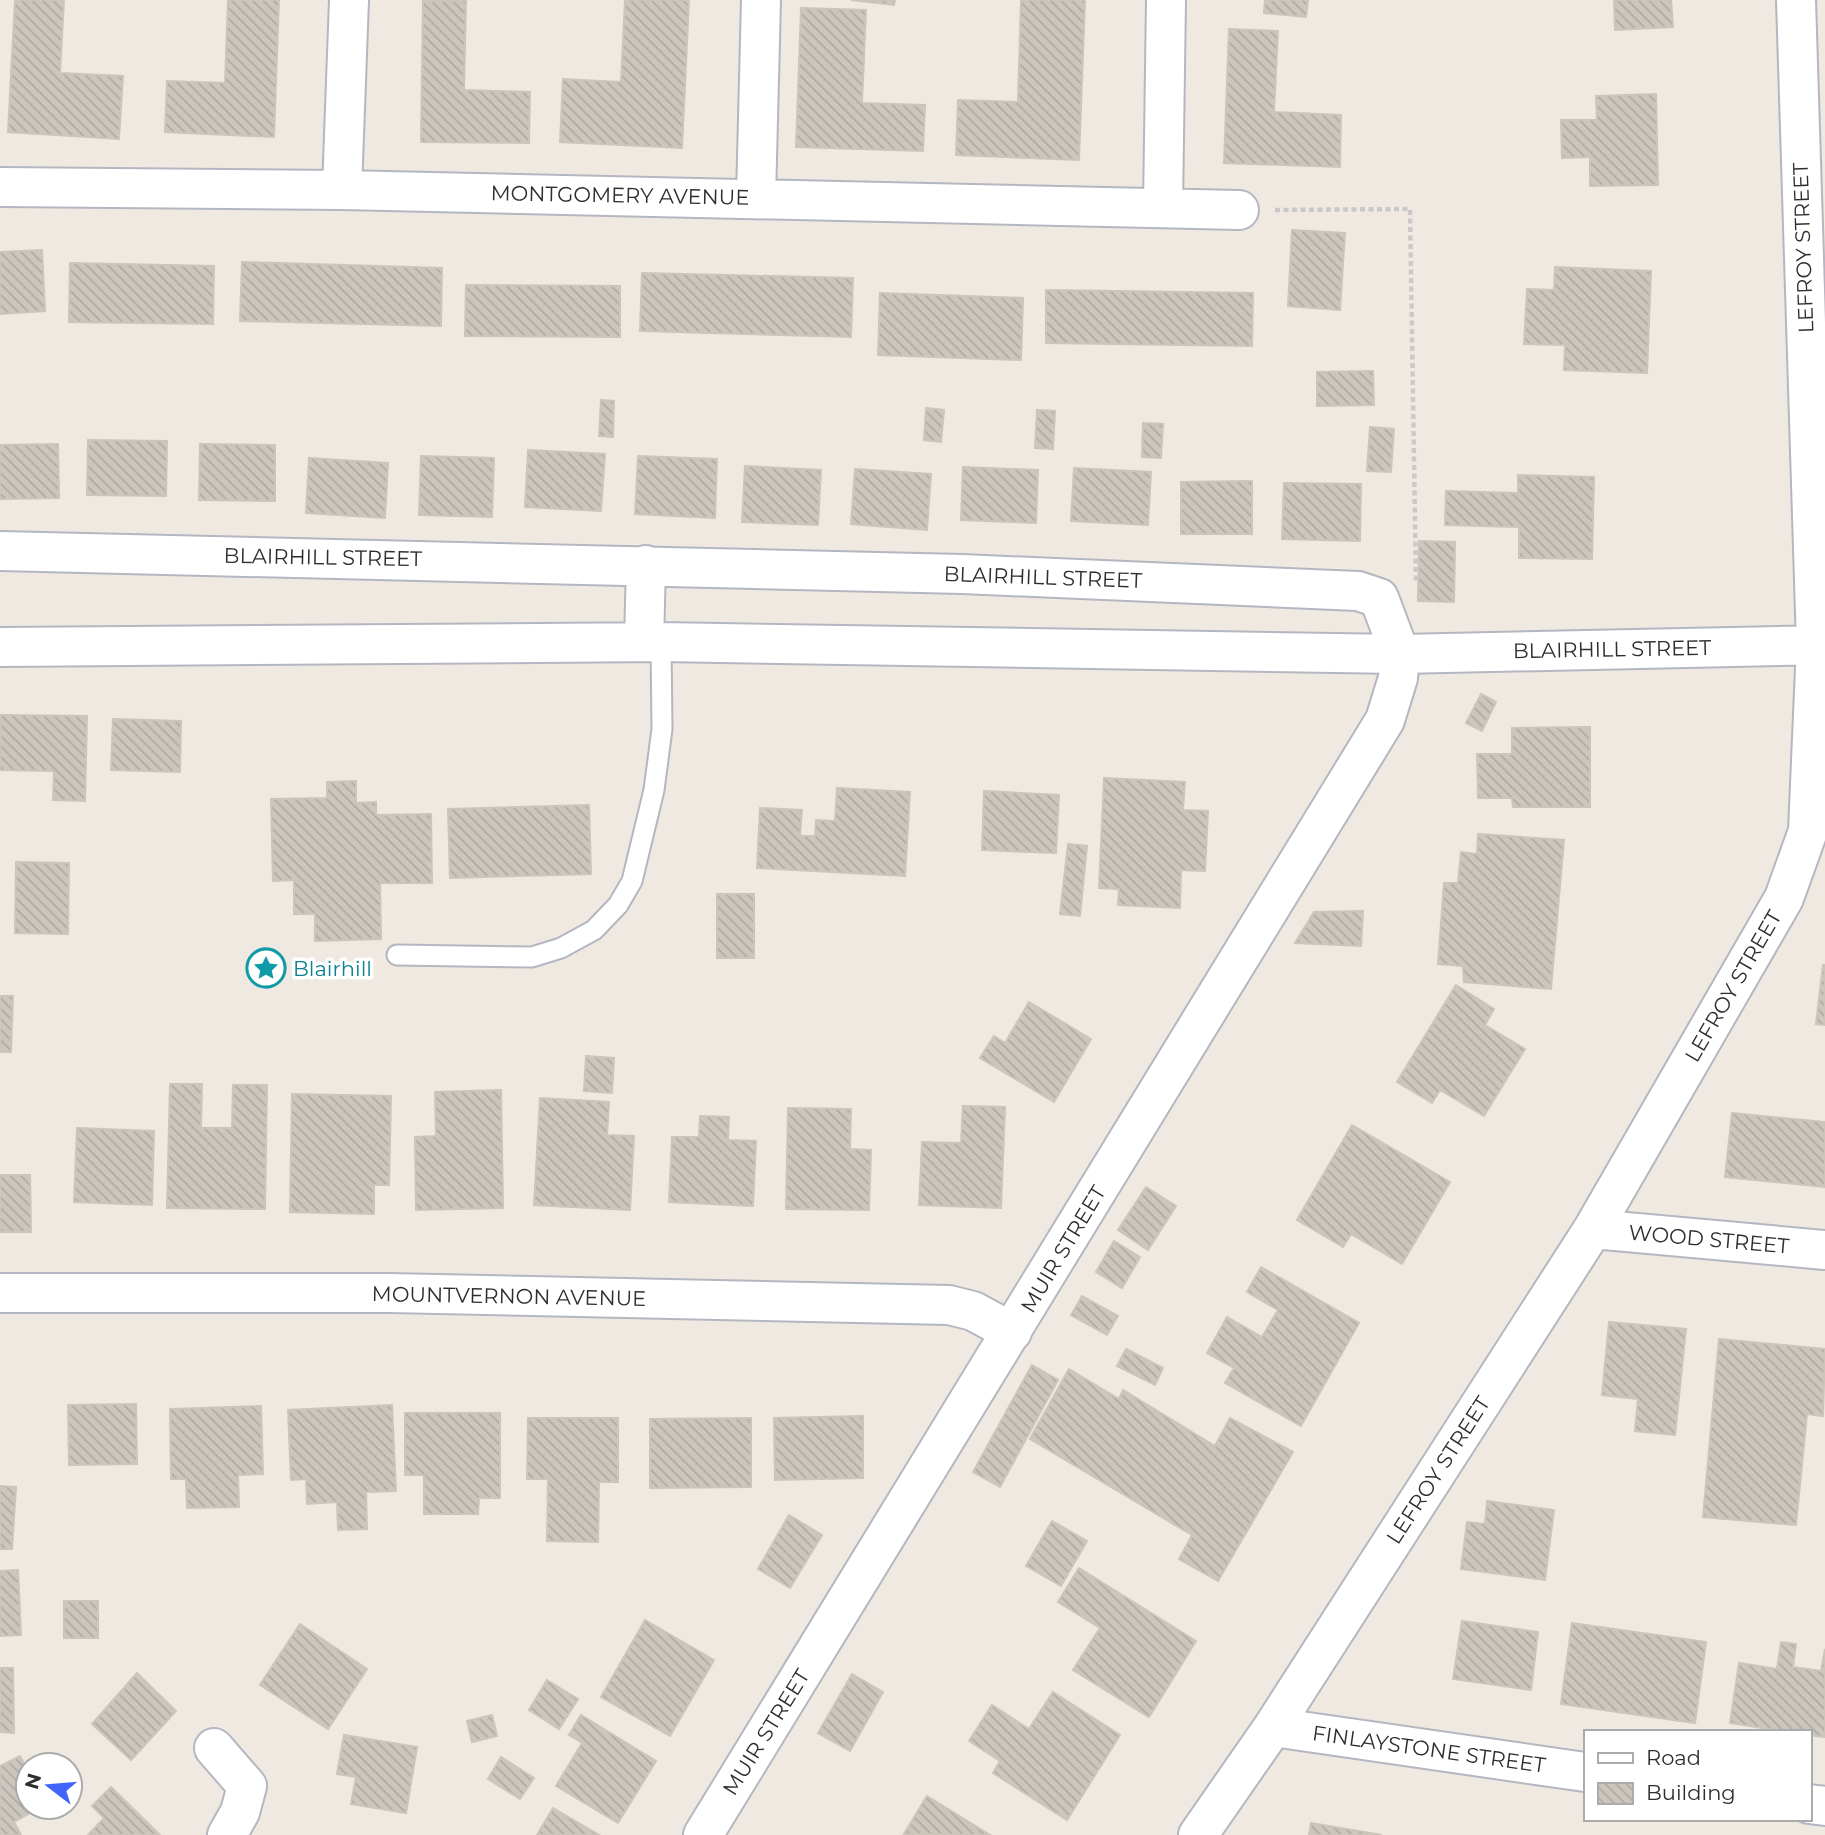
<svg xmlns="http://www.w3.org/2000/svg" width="1825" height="1835" font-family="Montserrat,sans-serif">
<defs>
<pattern id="building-back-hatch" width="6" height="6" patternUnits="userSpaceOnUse" patternTransform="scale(1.75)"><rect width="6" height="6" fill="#cbc7bf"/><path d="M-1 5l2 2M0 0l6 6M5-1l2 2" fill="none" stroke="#afaba4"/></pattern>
</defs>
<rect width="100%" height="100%" fill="#efe9e1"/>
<path fill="url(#building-back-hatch)" stroke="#cbc5ba" stroke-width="2" d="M15 0H64L60 73 123 76 119 139 8 132Z
M228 0H279L274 137 165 132 167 81 225 83Z
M625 0H689L682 148 560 142 563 79 621 82Z
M851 0H895L894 5Z
M1021 0H1085L1079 160 956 155 958 100 1018 102Z
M1265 0H1308L1306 17 1264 13Z
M1614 0H1671L1673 27 1615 30Z
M423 1H466L464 90 530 92 529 143 421 142Z
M801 8 866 10 862 103 925 105 923 151 796 147Z
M1229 29 1278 31 1274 112 1341 115 1340 167 1224 163Z
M1656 94 1658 185 1590 186V157L1562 158 1561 120H1597L1596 96Z
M1292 230 1345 233 1340 310 1288 306Z
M42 250 45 311 0 314V252Z
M242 262 442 268 441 326 240 321Z
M70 263 214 266 213 324 69 322Z
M1555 267 1651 271 1647 373 1564 370 1565 345 1524 344 1527 289 1554 290Z
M642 273 853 278 851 337 640 331Z
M466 285 620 286V337L465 336Z
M1046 290 1253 293 1252 346 1046 343Z
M880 293 1023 298 1021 360 878 355Z
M1373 371 1374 405 1317 406V372Z
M601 400 614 401 613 437 599 436Z
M926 408 944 410 941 442 924 440Z
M1037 410 1055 411 1053 449 1035 448Z
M1143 423 1163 424 1161 458 1142 457Z
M1370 427 1394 429 1391 472 1367 471Z
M88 440 167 441 166 496 87 495Z
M58 444 59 498 0 499V445Z
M200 444 275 445V501L199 500Z
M528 450 605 454 601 511 525 507Z
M421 456 494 458 492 517 419 515Z
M638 456 717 459 715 518 635 514Z
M309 458 388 463 385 518 306 513Z
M745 466 821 470 818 525 742 522Z
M963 467 1038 470 1036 523 961 520Z
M1074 468 1151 472 1148 525 1071 521Z
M855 469 931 474 927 530 851 524Z
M1518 475 1594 477 1592 559 1519 558V527L1445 525 1446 491 1518 493Z
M1252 481V534H1181V482Z
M1284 483 1361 484 1360 541 1282 539Z
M1419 541 1455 542 1454 602 1418 601Z
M1481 694 1496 702 1482 731 1466 723Z
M1 715 87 716 85 801 53 800 54 771 0 770Z
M113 719 181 721 180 772 111 770Z
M1590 727V807H1513L1512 798H1478L1477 754H1512V728Z
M1104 778 1185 782 1183 810 1208 811 1205 871 1181 870 1180 908 1118 905 1119 889 1099 888Z
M356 781V803L376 802V815L431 814 432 883H380L381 939 315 941V914H294V880L273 881 271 799 327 798V782Z
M837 788 910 792 905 876 757 868 760 808 802 810 800 836H815L816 820 835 821Z
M984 791 1059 795 1056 853 982 850Z
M589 805 591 874 450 878 448 809Z
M1478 834 1564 840 1551 989 1464 982 1463 966 1438 964 1444 883H1458L1461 852 1477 854Z
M1068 844 1087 846 1080 916 1060 914Z
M16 862 69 863 68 934 15 933Z
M717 894H754V958H717Z
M1363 911 1361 946 1295 943 1314 912Z
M1823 965H1825V1025L1816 1024Z
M1456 985 1494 1009 1485 1025 1525 1049 1484 1116 1440 1090 1432 1103 1397 1082Z
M0 996H13L11 1052H0Z
M1029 1002 1091 1039 1054 1102 980 1058 994 1036 1005 1043Z
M586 1056 614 1058 612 1093 584 1091Z
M170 1084H202L201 1128H232L233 1085H267L265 1209 167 1208Z
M501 1090 503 1208 416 1210 415 1137 436 1136 435 1092Z
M292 1094 391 1096 389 1185H374V1214L290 1212Z
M540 1098 609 1102 607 1135 634 1136 630 1210 534 1205Z
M963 1106 1005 1107 1001 1208 919 1205 922 1142 961 1143Z
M788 1108 851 1109 850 1149 871 1150 869 1210 786 1209Z
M1732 1113 1825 1122V1187L1725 1177Z
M700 1116 729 1117 728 1140 756 1141 753 1206 669 1202 672 1137H699Z
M1352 1125 1450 1182 1402 1264 1351 1234 1343 1247 1297 1220Z
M77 1128 154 1131 152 1205 74 1202Z
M0 1175H30L31 1232H0Z
M1146 1187 1176 1206 1148 1250 1118 1230Z
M1114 1241 1140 1257 1122 1288 1096 1272Z
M1261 1267 1359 1323 1301 1426 1225 1383 1234 1368 1207 1353 1227 1317 1262 1337 1278 1310 1247 1292Z
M1082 1296 1118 1316 1107 1335 1071 1315Z
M1609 1322 1686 1329 1675 1435 1635 1431 1638 1399 1602 1395Z
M1719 1339 1825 1349 1823 1416 1807 1414 1796 1525 1703 1517Z
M1126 1349 1163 1368 1155 1385 1117 1366Z
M1032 1365 1058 1380 1000 1487 973 1472Z
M1069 1369 1119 1399 1123 1390 1215 1446 1230 1418 1293 1452 1218 1581 1179 1559 1192 1535 1030 1439Z
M136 1404 137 1464 69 1465 68 1405Z
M392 1405 396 1491 366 1492 367 1529 338 1530 337 1502 307 1504 306 1479 291 1480 288 1410Z
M261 1406 263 1474 238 1475 239 1507 187 1508 186 1479H171L170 1409Z
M405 1413H500V1498H479L478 1514H424V1475H405Z
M863 1416V1478L775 1480 774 1418Z
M528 1418H618V1482H599L598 1542 547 1541 548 1479H527Z
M751 1418V1487L650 1488V1419Z
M0 1486 16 1487 12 1549H0Z
M1487 1501 1554 1510 1545 1580 1461 1569 1467 1522 1485 1524Z
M789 1515 822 1535 790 1588 758 1569Z
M1052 1521 1087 1541 1061 1586 1026 1566Z
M1079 1568 1196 1641 1149 1717 1073 1670 1100 1628 1058 1602Z
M18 1570 21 1635 0 1636V1571Z
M64 1601H98V1638H64Z
M645 1620 714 1660 670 1736 601 1697Z
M1462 1621 1538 1632 1531 1690 1453 1679Z
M1572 1623 1706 1642 1695 1723 1561 1704Z
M300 1624 367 1669 328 1729 260 1685Z
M1781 1642 1796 1644 1793 1667 1821 1671 1825 1649V1737L1809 1735V1732H1789L1730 1723 1739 1663 1777 1669Z
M0 1668H13L14 1733 0 1732Z
M137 1673 176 1711 131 1760 92 1724Z
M852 1674 883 1692 850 1751 818 1733Z
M547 1680 578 1699 559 1729 529 1710Z
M1053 1692 1120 1735 1067 1820 993 1773 1000 1761 969 1741 992 1705 1029 1729Z
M492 1715 497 1736 472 1742 467 1721Z
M581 1715 656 1761 618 1823 556 1786 582 1743 569 1735Z
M344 1735 417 1747 406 1813 351 1804 356 1777 337 1774Z
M20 1756 28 1771V1807H41L14 1822 21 1835H0V1766Z
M501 1757 534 1778 520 1799 488 1779Z
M111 1787 160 1835H88L104 1818 92 1806Z
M927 1796 990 1835 904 1834Z
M553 1808 599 1835H537Z
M1311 1823 1382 1835H1309Z"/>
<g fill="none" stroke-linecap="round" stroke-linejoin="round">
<g stroke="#b4b7c1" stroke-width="23">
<path id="lane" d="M397 955 532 957 561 948 594 930 618 905 632 881 654 790 662 729 661 642"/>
</g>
<g stroke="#b4b7c1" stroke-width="42">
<path id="street" d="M0 187 342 190 1239 210
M342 190 349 0
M756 198 761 0
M1163 207 1166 0
M0 551 962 574 1358 591 1379 598 1400 654 1398 678 1385 720 703 1835
M644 642 646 565
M0 647 661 642 1400 654 1825 645
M1593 1229 1825 1250
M0 1293H389L949 1305 973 1311 1012 1332
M1273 1727 1585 1772
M214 1748 247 1786 240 1812 227 1835
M1809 1804 1825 1806
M1198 1835 1273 1727 1593 1229 1784 898 1808 831 1816 645 1796 0"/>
</g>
<path stroke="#c9c9c9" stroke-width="4.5" stroke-dasharray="5 3.5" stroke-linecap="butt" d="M1275 210 1410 209 1416 583"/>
<use href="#lane" stroke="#fff" stroke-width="19"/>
<use href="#street" stroke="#fff" stroke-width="38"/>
</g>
<defs>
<g id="sight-ring" transform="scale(2.0125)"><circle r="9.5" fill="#fff" stroke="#0f9aa8" stroke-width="1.5"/><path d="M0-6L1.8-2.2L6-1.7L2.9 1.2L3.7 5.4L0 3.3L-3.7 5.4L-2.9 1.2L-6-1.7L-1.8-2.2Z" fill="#0f9aa8"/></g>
</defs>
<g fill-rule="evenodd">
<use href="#sight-ring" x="266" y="968"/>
</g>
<g text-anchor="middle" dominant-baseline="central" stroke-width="7" stroke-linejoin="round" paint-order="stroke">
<g font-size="21" fill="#2e2e2e" stroke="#fff">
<text transform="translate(620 195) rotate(1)">MONTGOMERY AVENUE</text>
<text transform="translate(1803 248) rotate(-92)">LEFROY STREET</text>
<text transform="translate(323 557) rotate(1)">BLAIRHILL STREET</text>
<text transform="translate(1043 577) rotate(2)">BLAIRHILL STREET</text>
<text transform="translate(1612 649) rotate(-1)">BLAIRHILL STREET</text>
<text transform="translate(1733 986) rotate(-60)">LEFROY STREET</text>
<text transform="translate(1709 1239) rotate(5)">WOOD STREET</text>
<text transform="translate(1063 1249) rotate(-59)">MUIR STREET</text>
<text transform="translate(509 1296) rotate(1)">MOUNTVERNON AVENUE</text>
<text transform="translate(1438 1470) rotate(-57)">LEFROY STREET</text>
<text transform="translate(766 1732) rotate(-58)">MUIR STREET</text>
<text transform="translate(1429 1749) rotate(8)">FINLAYSTONE STREET</text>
</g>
<g font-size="21" fill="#0d838f" stroke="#fff" text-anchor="start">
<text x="293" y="968">Blairhill</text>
</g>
</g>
<rect x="1584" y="1730" width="228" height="91" fill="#ffffff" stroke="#ababab" stroke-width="2"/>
<rect x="1598" y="1753" width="35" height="10" fill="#ffffff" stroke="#ababab" stroke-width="2"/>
<text x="1646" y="1765" font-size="21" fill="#2e2e2e">Road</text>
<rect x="1598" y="1783" width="35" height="21" fill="url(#building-back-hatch)" stroke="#ababab" stroke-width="2"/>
<text x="1646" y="1800" font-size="21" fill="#2e2e2e">Building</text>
<g transform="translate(49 1786) rotate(286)"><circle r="33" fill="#ffffff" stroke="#ababab" stroke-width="2"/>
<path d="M0-5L12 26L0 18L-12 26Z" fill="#4264fb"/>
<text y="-10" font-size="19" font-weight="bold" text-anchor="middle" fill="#2e2e2e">N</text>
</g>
</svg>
